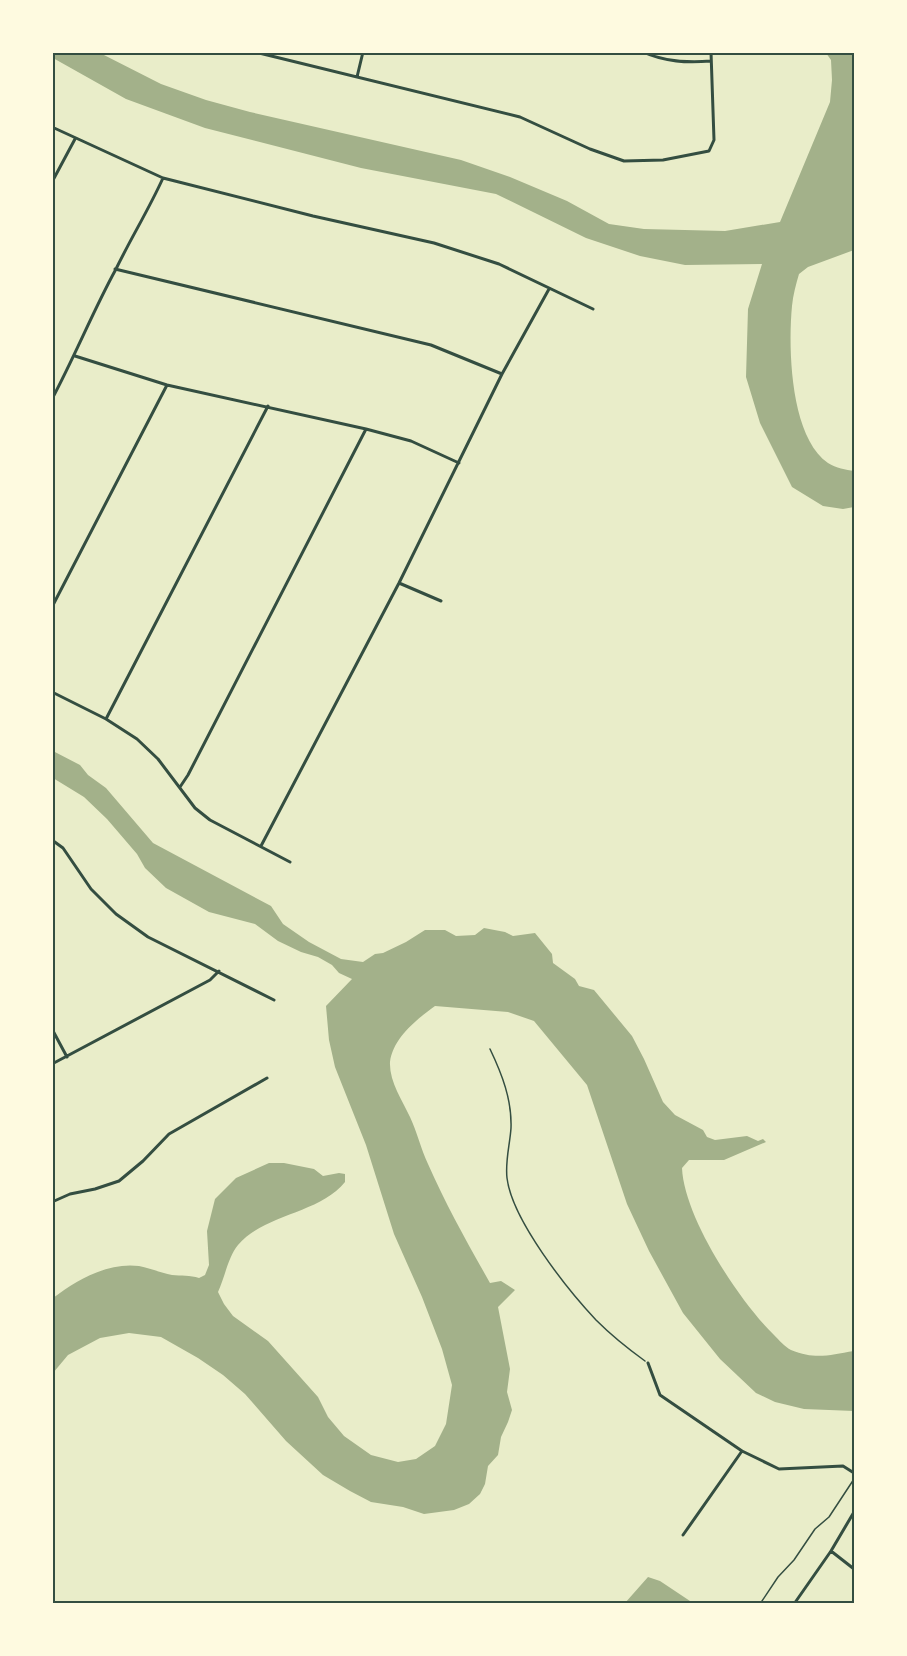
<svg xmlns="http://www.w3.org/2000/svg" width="907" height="1656" font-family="Raleway,sans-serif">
<rect width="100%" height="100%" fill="#e9edc9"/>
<path fill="#a3b18a" d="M53 52 100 53 161 84 206 100 250 112 461 160 510 177 567 201 609 224 644 229 725 231 780 222 830 102 832 80 831 60 826 53H854V250L808 267 799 274C796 284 793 295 792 306 788 347 790 437 828 463 836 468 846 470 854 471V507L843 509 823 506 792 487 760 423 746 377 748 309 762 264 685 265 640 256 586 238 496 194 361 168 205 128 126 99 53 58Z
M53 751 80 765 88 775 106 788 153 843 271 906 283 924 309 942 341 959 363 962 375 954 383 953 406 942 425 930H445L456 936 475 935 484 928 505 932 513 936 535 933 552 954 553 963 575 979 579 986 594 990 632 1036 644 1059 663 1102 675 1115 703 1130 707 1137 715 1140 747 1136 758 1141 763 1139 766 1142 724 1160H689L682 1168C684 1217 739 1301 774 1335 779 1340 785 1347 791 1350 816 1360 829 1355 854 1351V1411L804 1409 775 1402 756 1393 720 1359 683 1313 649 1251 627 1204 587 1085 534 1021 508 1012 435 1006C417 1019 393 1038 390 1062 389 1081 402 1100 410 1117 417 1132 421 1149 428 1164 446 1205 468 1244 490 1283L501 1281 515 1290 498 1307 510 1369 507 1392 512 1410 508 1422 501 1437 498 1455 488 1466 485 1484 480 1494 469 1504 454 1510 424 1514 403 1507 371 1502 350 1491 323 1475 286 1441 245 1394 223 1375 198 1358 161 1337 129 1333 100 1338 68 1355 53 1373V1298C77 1280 108 1262 139 1266 150 1268 161 1273 172 1275 181 1276 190 1275 199 1278L205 1275 209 1265 207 1231 215 1199 236 1178 269 1163H284L314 1169 323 1176 339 1173 345 1174V1182C319 1214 264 1214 238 1245 228 1257 225 1277 218 1292L224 1304 233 1316 268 1341 318 1397 328 1417 344 1436 371 1455 398 1462 416 1459 435 1446 446 1424 452 1385 442 1349 422 1297 394 1234 366 1145 335 1067 329 1040 326 1006 352 979 339 973 332 965 318 957 301 952 278 941 255 924 209 912 166 888 145 868 137 854 107 819 84 797 53 778Z
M648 1577 660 1581 693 1603H625Z"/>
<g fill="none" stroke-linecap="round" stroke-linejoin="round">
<path stroke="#344e41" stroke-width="1.5" d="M490 1049C502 1074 512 1100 511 1128 510 1144 505 1161 507 1178 512 1220 567 1289 596 1320 611 1335 627 1348 645 1361"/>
<path stroke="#344e41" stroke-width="1.5" d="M760 1604 778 1577 794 1560 815 1529 829 1517 854 1479"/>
<path stroke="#344e41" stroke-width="3" d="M255 52 520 117 590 149 624 161 663 160 709 151 714 140 711 52
M643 52C665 62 687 63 711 61
M357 77 363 52
M52 127 163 178 313 216 434 243 499 264 593 309
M52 182 75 139
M115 269 431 345 502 374
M75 356 167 385 366 429 411 441 459 463
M52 399C75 356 93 311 116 269 131 238 149 209 163 178
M399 583 441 601
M52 607 167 385
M52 692 106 719 137 739 158 759 195 808 210 820 290 862
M106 719 268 406
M180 787 188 775 366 429
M52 840 63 848 91 889 116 914 148 937 274 1000
M261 846 399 583 502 374 549 289
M52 1029 67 1057
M52 1064 210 980 219 971
M52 1202 70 1194 95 1189 119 1181 143 1161 169 1134 267 1078
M648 1363 660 1395 742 1451 779 1469 843 1466 854 1473
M683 1535 742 1451
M831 1551 854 1569
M794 1604 831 1551 854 1512"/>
</g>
<rect width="907" height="1656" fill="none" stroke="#fefae0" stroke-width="108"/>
<rect x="54" y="54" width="799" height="1548" fill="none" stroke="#344e41" stroke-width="2"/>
</svg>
